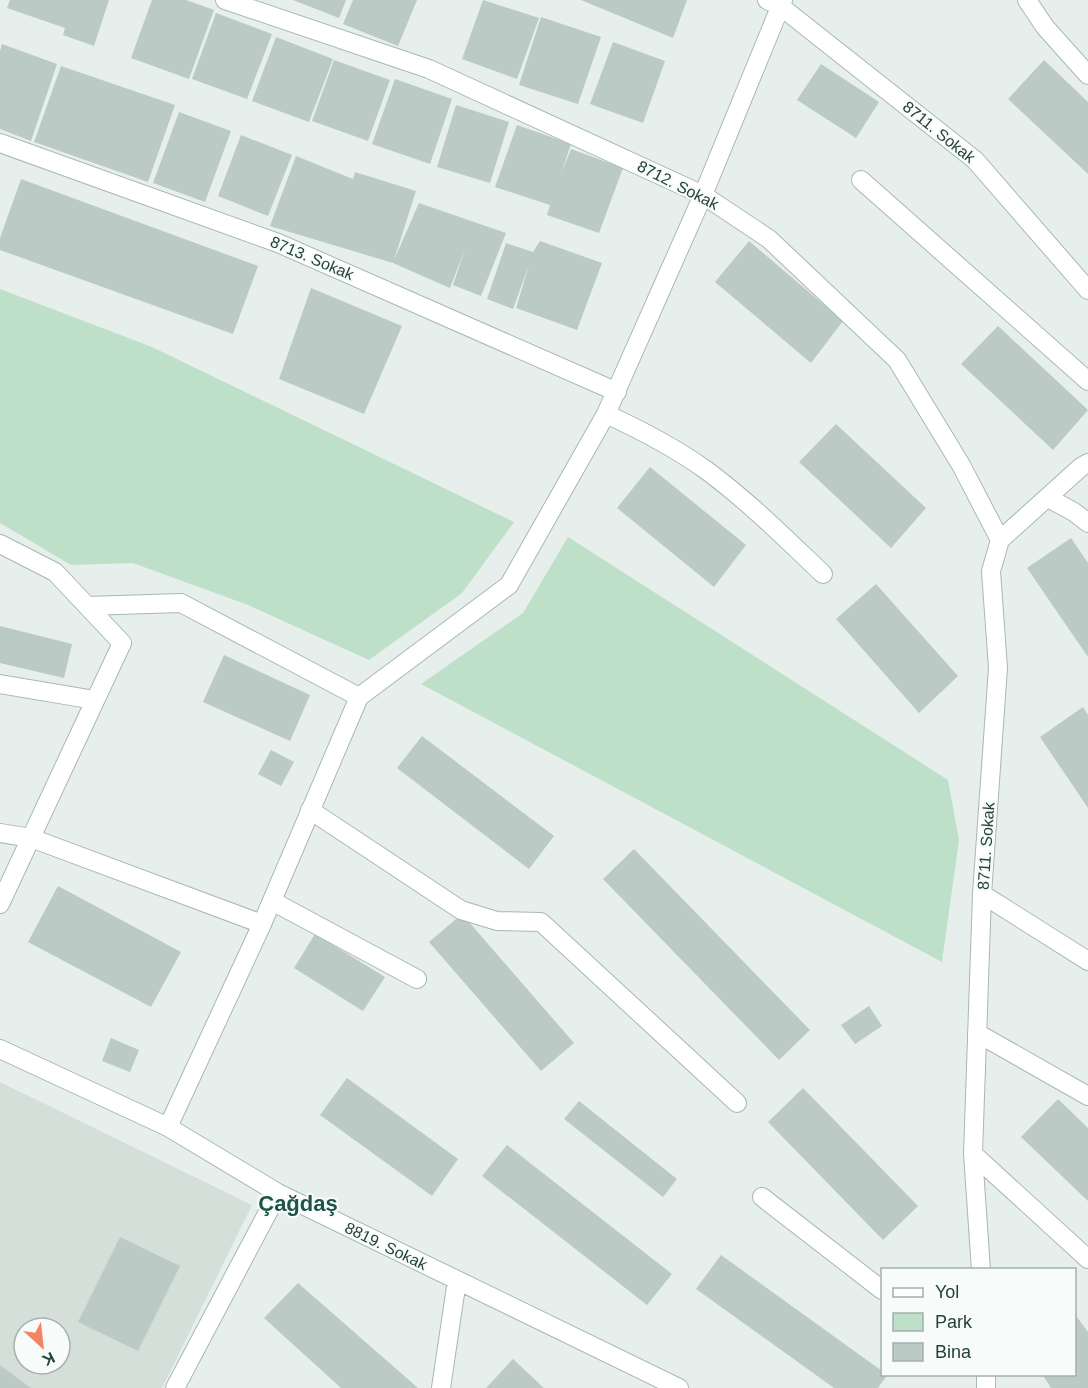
<svg xmlns="http://www.w3.org/2000/svg" width="1088" height="1388" font-family="Arial,sans-serif">
<rect width="100%" height="100%" fill="#e6efeb"/>
<path fill="#d4dfda" fill-rule="evenodd" d="M0 1082 252 1205 162 1388H0ZM24 1328H60V1364H24Z"/>
<path fill="#bfe0c8" d="M0 289 152 347 514 522 462 593 369 660 248 605 133 563 71 565 0 523Z
M568 537 948 780 959 840 942 962 421 684 523 613Z"/>
<path fill="#bbcac4" d="M10 0H109L94 46 63 35 65 28 7 8Z
M152 0H186L214 10 189 79 131 58Z
M293 0H346L339 18Z
M353 0H417L398 46 343 24Z
M483 0 539 18 517 79 462 59Z
M581 0H687L673 38Z
M216 13 272 34 247 99 192 79Z
M541 17 601 37 578 104 519 85Z
M276 37 333 59 309 122 252 101Z
M613 42 665 61 643 123 590 104Z
M2 44 57 64 31 141 0 129V51Z
M334 60 390 80 368 141 312 121Z
M1044 60 1088 102V174L1008 99Z
M821 64 879 102 856 138 797 100Z
M61 66 175 105 148 182 34 142Z
M395 79 452 99 430 164 372 144Z
M456 105 509 122 490 183 437 167Z
M179 112 231 131 205 202 153 183Z
M517 125 571 144 561 174 571 149 623 168 599 233 547 215 550 205 495 187Z
M241 135 292 155 268 216 218 196Z
M296 156 353 179 355 172 416 191 394 260 419 203 506 233 481 296 453 285 465 249 450 288 393 263 270 226Z
M21 179 258 266 233 334 0 250V238Z
M540 241 602 263 577 330 516 308 529 265 513 309 487 299 506 243 533 252Z
M749 241 843 321 811 363 715 282Z
M311 288 402 326 364 414 279 379Z
M998 326 1088 410 1053 450 961 364Z
M836 424 926 508 891 548 799 462Z
M650 467 746 545 714 587 617 508Z
M1071 538 1088 563V657L1027 568Z
M876 584 958 676 919 713 836 619Z
M0 626 72 644 64 678 0 663Z
M224 655 310 695 290 741 203 702Z
M1083 707 1088 715V808L1040 737Z
M422 736 554 836 529 869 397 768Z
M271 750 294 762 281 786 258 774Z
M634 849 810 1030 779 1060 603 879Z
M58 886 181 952 151 1007 28 942Z
M462 914 574 1043 541 1071 429 942Z
M315 934 385 977 363 1011 294 968Z
M869 1006 882 1026 855 1044 841 1025Z
M111 1038 139 1050 130 1072 102 1061Z
M347 1078 458 1159 432 1196 320 1115Z
M803 1088 918 1206 883 1240 768 1122Z
M1058 1099 1088 1128V1201L1021 1137Z
M579 1101 677 1179 663 1197 564 1119Z
M507 1145 672 1274 647 1305 482 1176Z
M120 1237 180 1266 138 1351 78 1322Z
M721 1255 882 1371V1374H888L878 1388H834L696 1289Z
M298 1283 418 1388H341L264 1318Z
M1074 1313 1088 1332V1388H1051L1042 1374H1074Z
M513 1359 544 1388H486Z
M0 1365 31 1388H0Z"/>
<g fill="none" stroke-linecap="round" stroke-linejoin="round">
<g stroke="#a8b8b2" stroke-width="20">
<path id="minor" d="M225 0 429 69 703 195 769 239 897 360 961 465 1000 540
M767 0 780 6 975 160 1088 290
M1027 0 1045 27 1088 75
M0 143 278 243 617 392
M861 180 1088 381
M606 414C641 430 675 448 706 470 748 501 785 538 823 574
M1048 498 1074 512 1088 523
M0 544 55 572 122 643 0 904
M87 606 181 603 359 697
M0 684 95 700
M310 810 461 910 497 921 541 922 737 1103
M0 833 31 838 262 924
M982 894 1088 961
M272 901 417 979
M977 1033 1088 1096
M0 1049 168 1127 278 1193 679 1388
M168 1127 262 924 359 697 509 585 606 414 703 195 783 0
M973 1154 1088 1259
M762 1197 882 1290
M981 1270 973 1154 982 894 998 668 991 571 1000 540 1081 467 1088 463
M986 1374V1388
M175 1388 278 1193
M441 1388 457 1280"/>
</g>
<use href="#minor" stroke="#fff" stroke-width="18"/>
</g>
<g text-anchor="middle" dominant-baseline="central" stroke-width="4.5" stroke-linejoin="round" paint-order="stroke">
<g font-size="16" fill="#24423a" stroke="#f7fbf9">
<text transform="translate(939 132) rotate(39)">8711. Sokak</text>
<text transform="translate(678 185) rotate(27)">8712. Sokak</text>
<text transform="translate(312 258) rotate(23)">8713. Sokak</text>
<text transform="translate(986 846) rotate(-86)">8711. Sokak</text>
<text transform="translate(386 1246) rotate(26)">8819. Sokak</text>
</g>
<g font-size="22" font-weight="bold" fill="#1f5548" stroke="#f7fbf9">
<text x="298" y="1203">Çağdaş</text>
</g>
</g>
<rect x="881" y="1268" width="195" height="108" fill="#f7fbf9" stroke="#a3b1ad" stroke-width="1.5"/>
<rect x="893" y="1288" width="30" height="9" fill="#ffffff" stroke="#a3b1ad" stroke-width="1.5"/>
<text x="935" y="1298" font-size="18" fill="#24423a">Yol</text>
<rect x="893" y="1313" width="30" height="18" fill="#bfe0c8" stroke="#a3b1ad" stroke-width="1.5"/>
<text x="935" y="1328" font-size="18" fill="#24423a">Park</text>
<rect x="893" y="1343" width="30" height="18" fill="#bbcac4" stroke="#a3b1ad" stroke-width="1.5"/>
<text x="935" y="1358" font-size="18" fill="#24423a">Bina</text>
<g transform="translate(42 1346) rotate(153)"><circle r="28" fill="#f7fbf9" stroke="#a3b1ad" stroke-width="1.5"/>
<path d="M0-4.5L10 22L0 15L-10 22Z" fill="#f4845f"/>
<text y="-9" font-size="16" font-weight="bold" text-anchor="middle" fill="#24423a">K</text>
</g>
</svg>
